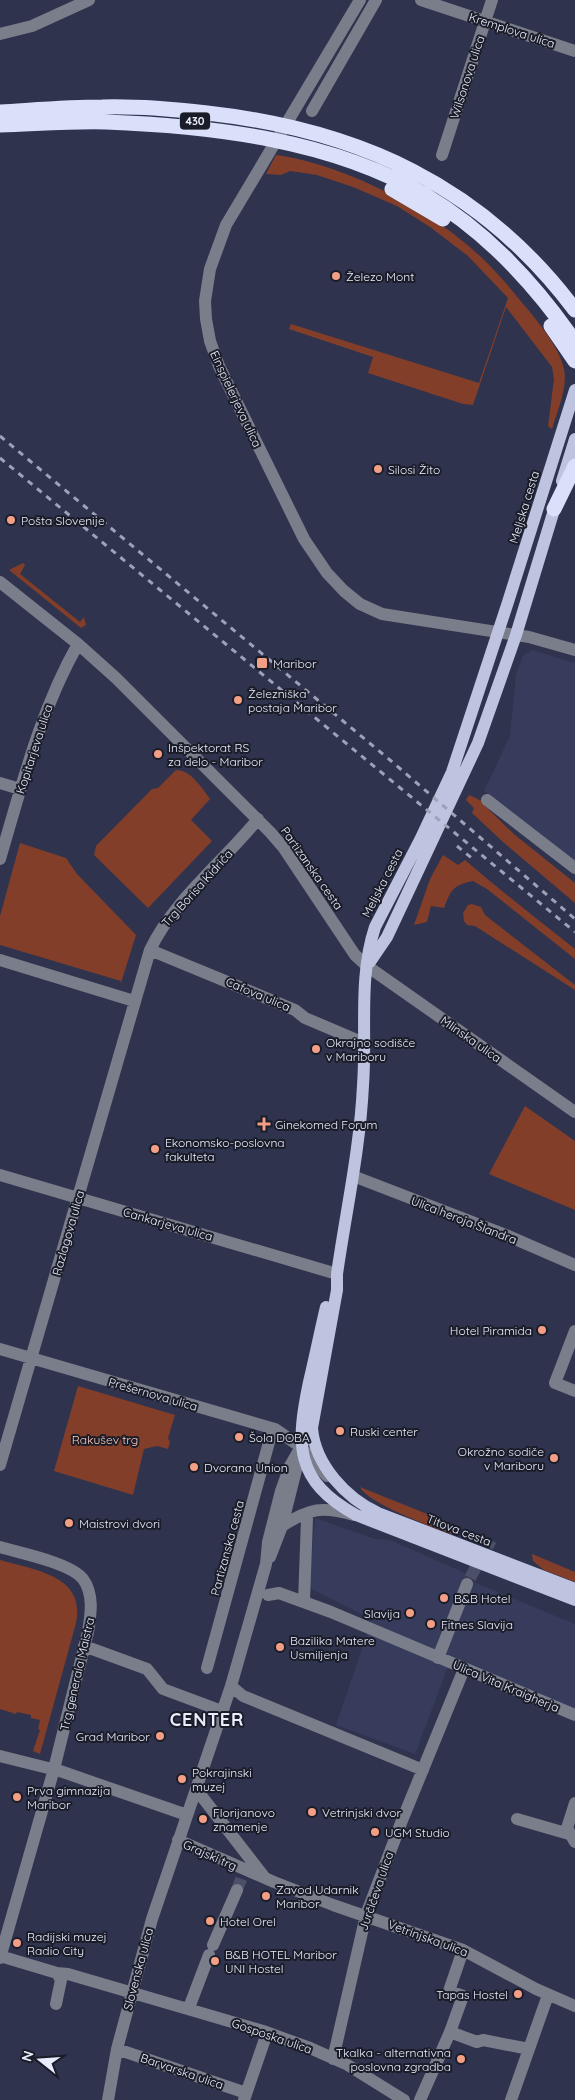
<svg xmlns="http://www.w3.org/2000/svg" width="575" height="2100" font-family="Quicksand,sans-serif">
<rect width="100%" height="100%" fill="#2f334e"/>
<path fill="#373c5c" d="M532 650 575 663V861L484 791 510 736 516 674 523 656Z
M315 1518 375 1539 390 1540 463 1572 474 1582 575 1624V1710L451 1659 415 1754 336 1725 372 1619 309 1588Z"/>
<path fill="#833e29" d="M276 155C344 164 432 210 481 257 497 272 511 289 524 305 538 321 560 349 564 369 568 388 557 411 552 429L548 426 554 379 552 367 506 307 473 405 463 404 368 373 373 357 289 329 291 324 479 383 508 298 468 256 430 227 397 206 353 187 317 175 290 171 281 175 266 174Z
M23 563 25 565 20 574 80 622 84 617 86 625 81 628 9 570Z
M176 770C191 770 202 788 210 799L191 820 212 841 148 908 94 855 96 846 152 789 158 788Z
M469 795 486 803 485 806 515 835 575 883V903L503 842 472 813 474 808 466 800Z
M20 843 66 858 77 874 136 935 120 986 121 981 0 945V916Z
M443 855 458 865 465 860C501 891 538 920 575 949V959L487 889 473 881C453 885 451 890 444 908L431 906 427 922 414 925 430 879Z
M472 904 481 907 485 915 575 985V990L475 926 467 925 464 921 463 913 468 905Z
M525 1106 575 1141V1210L489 1174Z
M78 1386 175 1415 168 1438 170 1442 168 1449 157 1446 144 1449 133 1495 54 1471Z
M360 1487 447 1522 455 1527 452 1534C434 1528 367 1503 360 1487Z
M532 1554 575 1572V1582L544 1570 533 1561Z
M0 1560C34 1570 86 1575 76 1623L40 1754 33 1751 40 1730 38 1729 40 1720 31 1718V1715L17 1712 16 1714 0 1709Z"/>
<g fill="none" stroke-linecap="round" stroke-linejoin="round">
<path stroke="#4b4f68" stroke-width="12" stroke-dasharray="12 6" stroke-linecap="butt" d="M470 1578 491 1540
M237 1890 243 1874"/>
<path stroke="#7a7d8a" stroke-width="12" d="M360 0 226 225 210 269 205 301 206 319 210 341 219 366 304 539 327 573 344 591 360 604 382 614 529 637 575 650
M421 0 575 51
M0 34 32 26 89 0
M312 111 376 0
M442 155 492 0
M0 582 78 644 116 678 270 832 283 847 355 955 367 966 575 1112
M0 783 20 789
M487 800 575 868
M0 859C22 785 40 711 78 644
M150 950 295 1010 305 1018 364 1043
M0 960 134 1001
M0 1175 337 1274
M353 1176 506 1235 575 1265
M575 1331 555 1383 575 1391
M0 1349 275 1429 301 1447 327 1476
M0 1465 150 950C173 901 223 862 258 819
M282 1526C310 1508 322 1506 354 1515
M0 1547C20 1553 71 1563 83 1579 94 1594 91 1614 88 1632L54 1769 0 1958
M270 1557 282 1526 300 1454
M268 1595 279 1593 331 1612 575 1715
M304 1601 307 1519
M84 1646 147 1669 163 1689 222 1711
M438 1658 467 1584
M207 1668 271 1435
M231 1686 243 1696 423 1770
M0 1756 60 1771 187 1815
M196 1789 265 1878
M575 1803 567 1828 575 1842
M517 1819 569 1834
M178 1840 274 1882 333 1905 463 1950 536 1989 575 2006
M213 1945 237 1890
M0 1956 57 1973 61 1980 56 2004
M57 1973 68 1974 263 2031 310 2048 346 2064 404 2100
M190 2005 209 1955
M450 2032 477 2042 483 2040 529 2049
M117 2049 246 2093
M333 2059 366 1915 401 1823 464 1669
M108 2100 117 2049 152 1919 231 1686 266 1564 268 1542 281 1491 290 1466 306 1438
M244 2100 267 2033
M420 2100 450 2032 463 1996 449 1991 463 1950
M511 2100 548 1995"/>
<path stroke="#bec3df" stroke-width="12" d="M575 390 508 602 452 772 420 840 375 927C358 978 367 1033 363 1085 360 1149 346 1211 337 1274V1290L312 1428C315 1465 346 1498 378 1513L575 1589
M562 481 575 439
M370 962 387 937 478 743 516 635 557 500
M326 1307C320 1332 315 1357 309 1382 296 1444 294 1481 356 1515L575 1600"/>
<path stroke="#dadffa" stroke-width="15" d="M0 112C34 110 68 107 102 107 137 106 172 109 207 113 359 130 482 186 575 310
M0 125C35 124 71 121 106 122 212 126 332 140 425 195 486 231 535 284 575 342
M392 189 443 219
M551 326 575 361
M554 509 575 466"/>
<path stroke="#9ea2b7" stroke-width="3" stroke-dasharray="6 6" stroke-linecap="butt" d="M0 436 390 760 575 919
M0 458 575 932
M457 846 474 860"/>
</g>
<g fill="#f39f85" stroke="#1a1c28" stroke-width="2">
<circle cx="336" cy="276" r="5"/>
<circle cx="378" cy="469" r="5"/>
<circle cx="11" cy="520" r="5"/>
<rect x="256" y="657" width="12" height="12" rx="2.5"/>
<circle cx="238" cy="700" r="5"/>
<circle cx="158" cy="754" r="5"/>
<circle cx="316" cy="1049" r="5"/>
<path d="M261.5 1116.5h5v5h5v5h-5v5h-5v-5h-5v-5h5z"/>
<circle cx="155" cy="1149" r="5"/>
<circle cx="542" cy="1330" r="5"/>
<circle cx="340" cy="1431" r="5"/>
<circle cx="239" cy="1437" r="5"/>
<circle cx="554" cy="1458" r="5"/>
<circle cx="194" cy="1467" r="5"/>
<circle cx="69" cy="1523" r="5"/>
<circle cx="444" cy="1598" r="5"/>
<circle cx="410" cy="1613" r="5"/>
<circle cx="431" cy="1624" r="5"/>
<circle cx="280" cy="1647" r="5"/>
<circle cx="160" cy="1736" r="5"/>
<circle cx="182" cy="1779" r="5"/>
<circle cx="17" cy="1797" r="5"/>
<circle cx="312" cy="1812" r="5"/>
<circle cx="203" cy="1819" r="5"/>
<circle cx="375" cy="1832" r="5"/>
<circle cx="266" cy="1896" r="5"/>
<circle cx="210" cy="1921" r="5"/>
<circle cx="17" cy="1943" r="5"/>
<circle cx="215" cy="1961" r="5"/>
<circle cx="518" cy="1994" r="5"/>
<circle cx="461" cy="2059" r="5"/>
</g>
<g text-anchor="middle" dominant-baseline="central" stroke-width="4" stroke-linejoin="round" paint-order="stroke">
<rect fill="#1a1c28" stroke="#abaebe" stroke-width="1" x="180" y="112.5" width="30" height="17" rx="4"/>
<g font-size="11" font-weight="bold" fill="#e9edfe">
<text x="195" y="121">430</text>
</g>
<g font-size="12" fill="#e9edfe" stroke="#1a1c28">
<text transform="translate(512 30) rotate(18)">Kremplova ulica</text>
<text transform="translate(467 77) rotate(-72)">Wilsonova ulica</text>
<text transform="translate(236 399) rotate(65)">Einspielerjeva ulica</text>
<text transform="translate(524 507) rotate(-73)">Meljska cesta</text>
<text transform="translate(34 749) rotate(-72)">Kopitarjeva ulica</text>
<text transform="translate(312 868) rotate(55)">Partizanska cesta</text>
<text transform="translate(382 883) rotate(-63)">Meljska cesta</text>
<text transform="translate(197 888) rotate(-48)">Trg Borisa Kidriča</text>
<text transform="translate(258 994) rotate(23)">Cafova ulica</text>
<text transform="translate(471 1039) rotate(35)">Mlinska ulica</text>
<text transform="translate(464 1220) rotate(21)">Ulica heroja Šlandra</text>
<text transform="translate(168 1224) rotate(16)">Cankarjeva ulica</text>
<text transform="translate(68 1233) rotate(-74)">Razlagova ulica</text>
<text transform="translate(153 1394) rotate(16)">Prešernova ulica</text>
<text transform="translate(459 1530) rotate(21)">Titova cesta</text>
<text transform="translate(227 1548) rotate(-75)">Partizanska cesta</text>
<text transform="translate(77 1674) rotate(-77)">Trg generala Maistra</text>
<text transform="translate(506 1686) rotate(23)">Ulica Vita Kraigherja</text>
<text transform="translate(210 1855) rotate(24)">Grajski trg</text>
<text transform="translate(376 1891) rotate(-71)">Jurčičeva ulica</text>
<text transform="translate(428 1938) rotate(20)">Vetrinjska ulica</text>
<text transform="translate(138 1969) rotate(-75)">Slovenska ulica</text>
<text transform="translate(272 2036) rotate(19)">Gosposka ulica</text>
<text transform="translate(182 2071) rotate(19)">Barvarska ulica</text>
</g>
<g font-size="12" fill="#e9edfe" stroke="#1a1c28" text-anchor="start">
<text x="346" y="276">Železo Mont</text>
<text x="388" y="469">Silosi Žito</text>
<text x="21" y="520">Pošta Slovenije</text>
<text x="273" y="663">Maribor</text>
<text x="248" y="693">Železniška<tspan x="248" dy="14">postaja Maribor</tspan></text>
<text x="168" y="747">Inšpektorat RS<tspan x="168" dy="14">za delo - Maribor</tspan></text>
<text x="326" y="1042">Okrajno sodišče<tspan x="326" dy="14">v Mariboru</tspan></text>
<text x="275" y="1124">Ginekomed Forum</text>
<text x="165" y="1142">Ekonomsko-poslovna<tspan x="165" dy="14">fakulteta</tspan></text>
<text x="532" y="1330" text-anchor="end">Hotel Piramida</text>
<text x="350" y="1431">Ruski center</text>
<text x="249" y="1437">Šola DOBA</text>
<text x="544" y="1451" text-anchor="end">Okrožno sodiče<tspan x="544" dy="14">v Mariboru</tspan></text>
<text x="204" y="1467">Dvorana Union</text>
<text x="79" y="1523">Maistrovi dvori</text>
<text x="454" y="1598">B&amp;B Hotel</text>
<text x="400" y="1613" text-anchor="end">Slavija</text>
<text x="441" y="1624">Fitnes Slavija</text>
<text x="290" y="1640">Bazilika Matere<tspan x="290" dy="14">Usmiljenja</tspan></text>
<text x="150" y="1736" text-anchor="end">Grad Maribor</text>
<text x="192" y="1772">Pokrajinski<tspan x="192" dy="14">muzej</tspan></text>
<text x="27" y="1790">Prva gimnazija<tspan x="27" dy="14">Maribor</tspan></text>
<text x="213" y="1812">Florijanovo<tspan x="213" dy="14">znamenje</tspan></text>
<text x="322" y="1812">Vetrinjski dvor</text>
<text x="385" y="1832">UGM Studio</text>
<text x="276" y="1889">Zavod Udarnik<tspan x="276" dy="14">Maribor</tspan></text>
<text x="220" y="1921">Hotel Orel</text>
<text x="27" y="1936">Radijski muzej<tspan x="27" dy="14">Radio City</tspan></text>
<text x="225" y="1954">B&amp;B HOTEL Maribor<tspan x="225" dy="14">UNI Hostel</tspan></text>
<text x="508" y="1994" text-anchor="end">Tapas Hostel</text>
<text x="451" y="2052" text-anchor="end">Tkalka - alternativna<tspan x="451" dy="14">poslovna zgradba</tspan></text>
</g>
<g font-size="12" fill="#fdcabb" stroke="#1a1c28">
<text x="105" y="1439">Rakušev trg</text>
</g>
<g font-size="18" font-weight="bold" letter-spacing="1" fill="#e9edfe" stroke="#1a1c28">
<text x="207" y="1719">CENTER</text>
</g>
</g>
<g transform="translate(40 2060) rotate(287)" stroke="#1a1c28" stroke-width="4" paint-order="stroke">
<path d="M0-4L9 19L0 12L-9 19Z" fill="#e9edfe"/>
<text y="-8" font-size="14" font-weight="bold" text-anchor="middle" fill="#e9edfe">N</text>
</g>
</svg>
